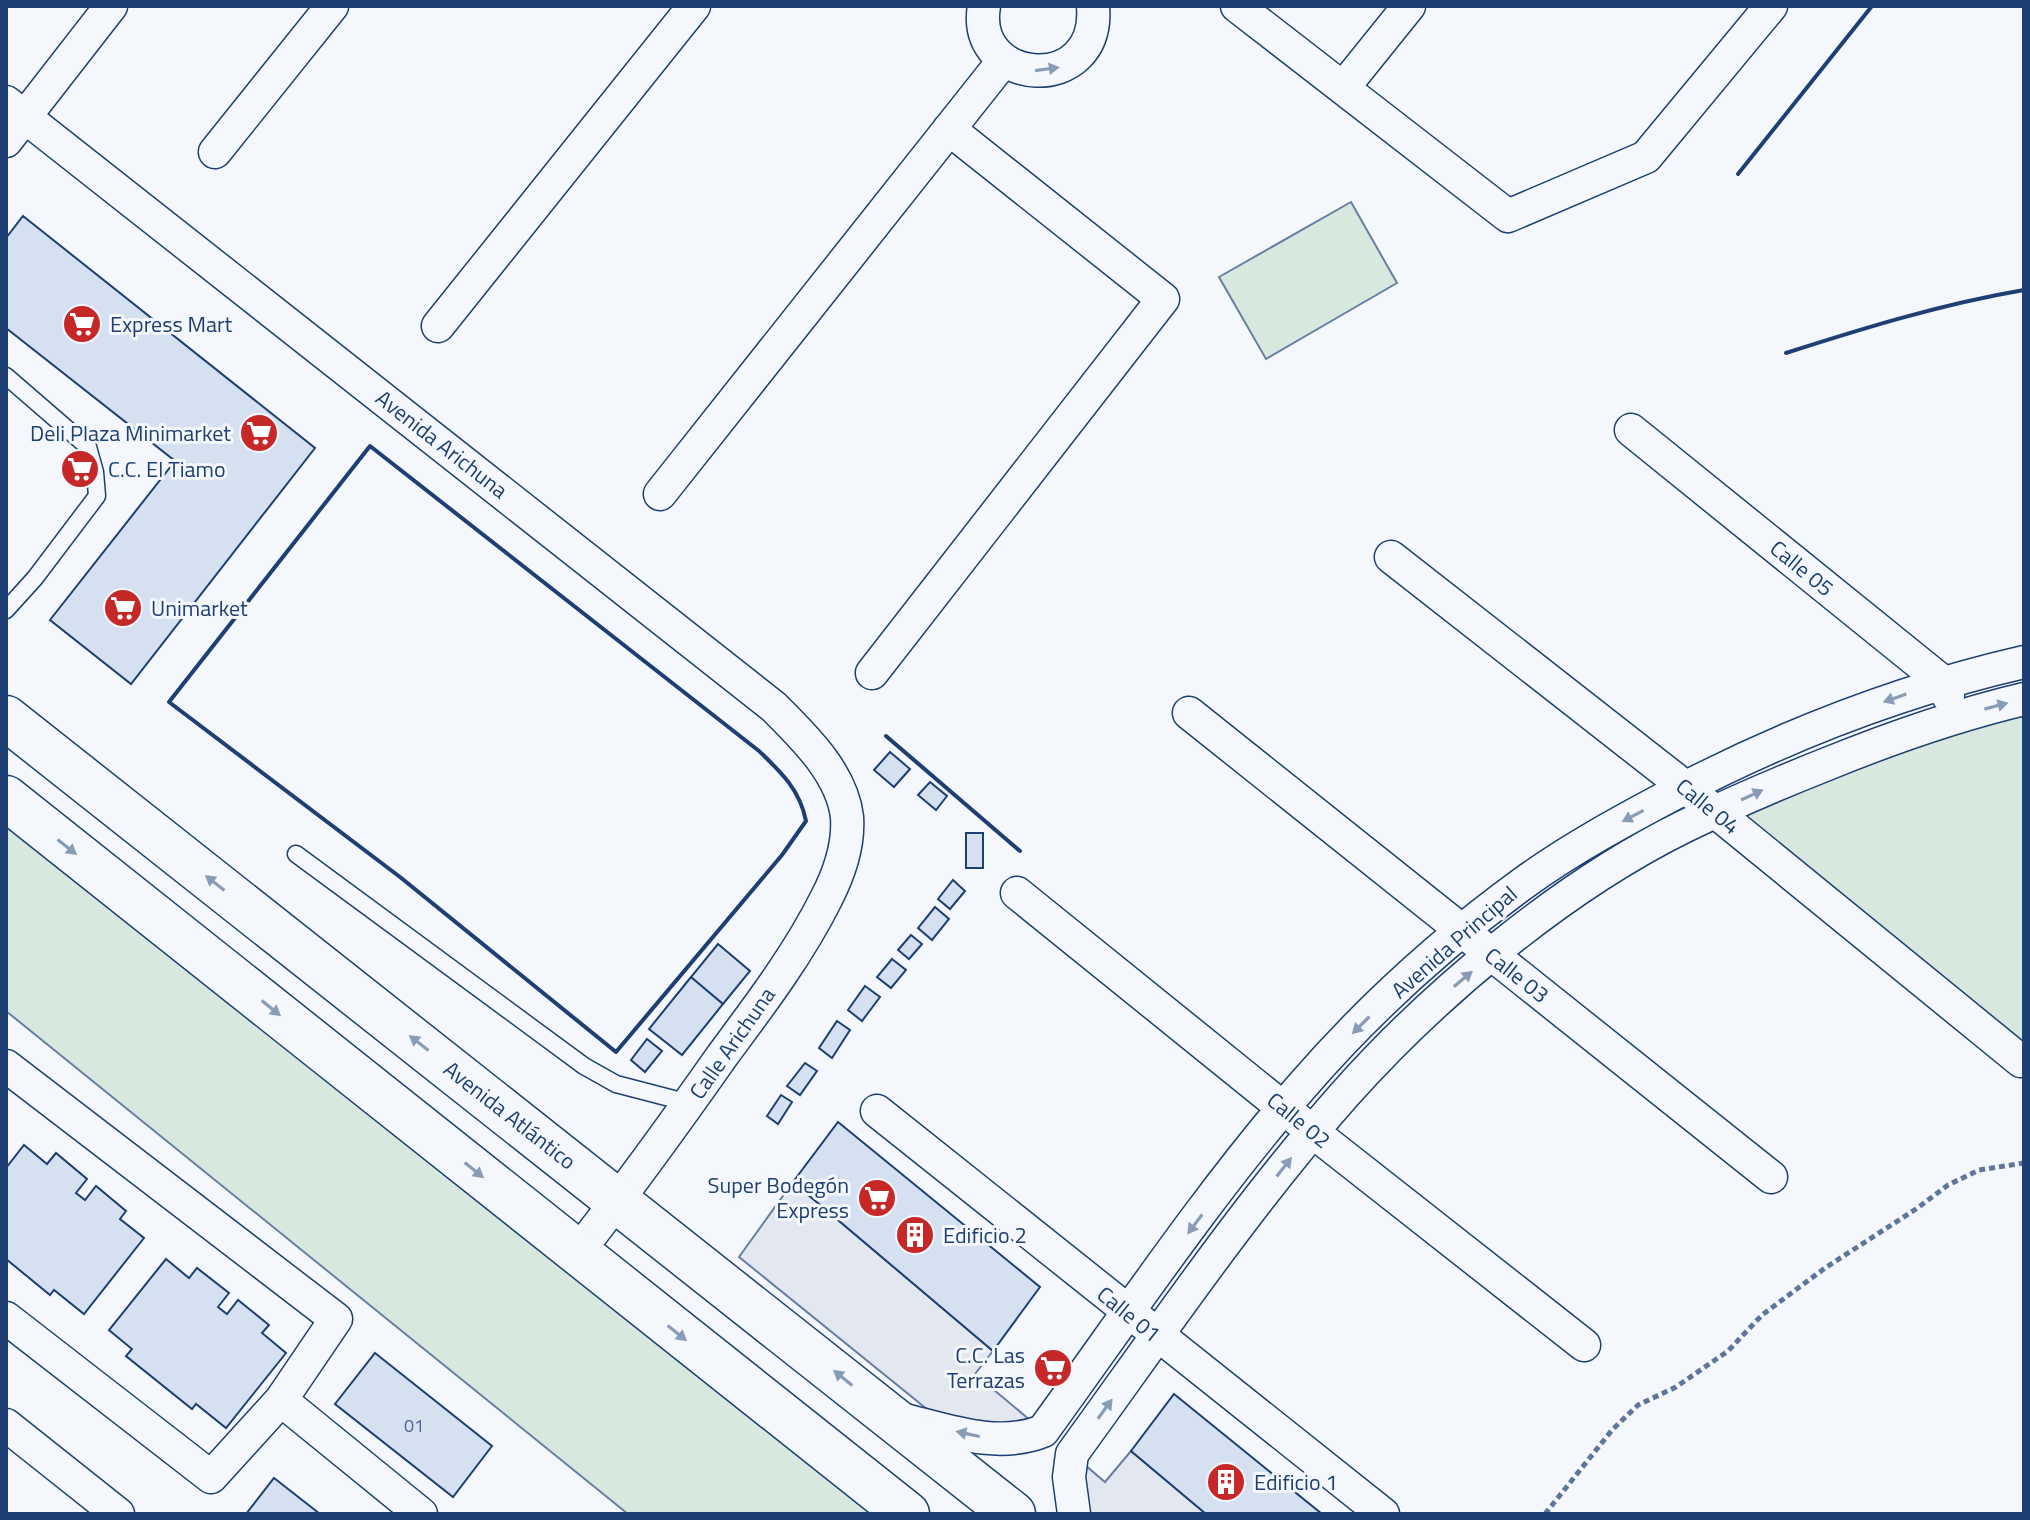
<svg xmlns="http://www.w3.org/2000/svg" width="2030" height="1520" font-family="'Titillium Web',sans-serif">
<rect width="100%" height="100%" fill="#f4f7fb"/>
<path fill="#d7e8df" stroke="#687fa3" stroke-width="2" d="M1351 202 1397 283 1266 359 1219 277Z
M2024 699V1063L1716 812Z
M6 798 907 1514H628L6 1011Z"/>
<path fill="#e3e8f0" stroke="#687fa3" stroke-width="2" d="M793 1182 993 1351 975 1374 1043 1431H954L739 1257Z
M1131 1451 1206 1514H1080L1072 1454 1105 1482Z"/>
<path fill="#d5e0f0" stroke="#1d3f73" stroke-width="2" d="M23 216 315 448 131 684 50 620 175 461 6 328V238Z
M890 752 910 769 894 787 874 770Z
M930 782 947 796 936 810 918 795Z
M966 833H983V868H966Z
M953 880 965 891 950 909 938 899Z
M935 907 949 919 932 940 918 928Z
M911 935 922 944 909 959 898 950Z
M718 944 750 971 723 1004 691 977Z
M892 959 906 970 891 988 877 977Z
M691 977 723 1004 682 1055 649 1029Z
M865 986 880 997 862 1021 848 1010Z
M837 1021 850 1030 832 1058 819 1048Z
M647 1039 662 1051 645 1072 631 1060Z
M805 1063 817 1071 800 1095 787 1086Z
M781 1095 792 1102 778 1124 767 1116Z
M838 1122 1040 1287 993 1351 793 1182Z
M24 1145 47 1164 56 1153 87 1179 76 1193 85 1200 96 1186 126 1211 120 1219 144 1238 84 1314 54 1290 50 1295 6 1259V1168Z
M166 1259 189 1278 197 1268 229 1293 218 1307 227 1314 238 1300 269 1325 262 1333 286 1353 226 1428 196 1404 192 1409 126 1356 132 1349 109 1330Z
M375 1353 492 1446 453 1497 335 1404Z
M1174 1394 1322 1514H1206L1131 1451Z
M274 1478 320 1514H246Z"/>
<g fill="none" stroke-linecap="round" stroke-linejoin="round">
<g stroke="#1d3f73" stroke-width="19">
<path id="lane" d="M6 376 88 447 95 472 97 496 35 578 6 610
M296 854 584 1066 616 1084 689 1103"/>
</g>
<g stroke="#1d3f73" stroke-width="35">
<path id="street" d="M984 6C970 87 1101 97 1093 6
M1237 6 1508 216 1646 157 1771 6
M1343 88 1409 6
M6 102 774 707C803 736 842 773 847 817 849 845 839 874 826 899 798 955 759 1006 722 1056 675 1123 627 1189 577 1253
M6 141 111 6
M215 152 332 6
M438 326 694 6
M1631 430 1944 683 1948 696
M660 494 1004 60
M1391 557 1685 787 2021 1061
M872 673 1163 299 949 129
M1189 713 1771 1177
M1017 893 1313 1132 1584 1345
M6 1066 336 1319 281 1400 421 1514
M877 1111 1383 1514
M6 1318 211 1477 281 1400
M897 1418C944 1429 996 1450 1043 1431 1127 1315 1208 1194 1302 1086 1367 1011 1445 940 1525 882 1572 848 1624 820 1675 793 1786 735 1902 690 2024 662
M6 1425 118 1514
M1074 1514 1069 1477 1072 1454C1160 1333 1245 1207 1345 1094 1435 993 1562 887 1683 827 1730 804 1779 783 1827 764 1891 738 1957 715 2024 699"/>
</g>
<g stroke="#1d3f73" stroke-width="47">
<path id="secondary" d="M6 718 1013 1514
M6 798 907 1514"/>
</g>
<path stroke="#5e769c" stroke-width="5" stroke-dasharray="6 4" stroke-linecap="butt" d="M1545 1514 1612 1430 1638 1405 1676 1387 1728 1351 1762 1315 1825 1268 1916 1209 1948 1185 1979 1170 2024 1163"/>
<use href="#lane" stroke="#f4f7fb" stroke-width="16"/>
<use href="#street" stroke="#f4f7fb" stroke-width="32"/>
<use href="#secondary" stroke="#f4f7fb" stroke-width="44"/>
<path stroke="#1d3f73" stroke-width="4" d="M1738 174 1872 6
M1786 353C1864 328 1942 304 2024 290
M370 446 759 751C781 772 800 790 806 821L782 855 616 1052 400 877 169 702Z
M886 736 1020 851"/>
</g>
<defs><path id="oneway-solid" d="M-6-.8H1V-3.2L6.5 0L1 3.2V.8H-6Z" transform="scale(2)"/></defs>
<g fill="#889bb7">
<use href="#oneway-solid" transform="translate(1047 69) rotate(-8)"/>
<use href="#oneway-solid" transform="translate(1895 698) rotate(161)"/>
<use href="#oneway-solid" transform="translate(1996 706) rotate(-15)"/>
<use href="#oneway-solid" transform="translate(1752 795) rotate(-25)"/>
<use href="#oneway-solid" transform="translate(1633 816) rotate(152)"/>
<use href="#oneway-solid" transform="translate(67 847) rotate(38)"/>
<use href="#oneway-solid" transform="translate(215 883) rotate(-142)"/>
<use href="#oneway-solid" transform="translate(1463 979) rotate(-40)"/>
<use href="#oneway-solid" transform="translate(271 1008) rotate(39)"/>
<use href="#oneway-solid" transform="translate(1361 1025) rotate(135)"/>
<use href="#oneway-solid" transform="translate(419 1043) rotate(-142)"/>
<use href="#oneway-solid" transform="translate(1284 1167) rotate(-52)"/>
<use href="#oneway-solid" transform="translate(474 1170) rotate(39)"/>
<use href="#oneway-solid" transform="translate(1195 1224) rotate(127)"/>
<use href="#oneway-solid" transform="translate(677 1333) rotate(39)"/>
<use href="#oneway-solid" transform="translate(843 1378) rotate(-141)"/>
<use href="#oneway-solid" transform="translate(1105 1409) rotate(-54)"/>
<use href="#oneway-solid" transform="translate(968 1434) rotate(-168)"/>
</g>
<defs>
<g id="supermarket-disc" transform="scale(2)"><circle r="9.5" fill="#c62828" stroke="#f4f7fb"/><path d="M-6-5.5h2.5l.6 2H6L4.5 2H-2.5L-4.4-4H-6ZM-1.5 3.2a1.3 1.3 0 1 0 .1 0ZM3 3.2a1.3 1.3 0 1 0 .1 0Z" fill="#fff"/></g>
<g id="building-disc" transform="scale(2)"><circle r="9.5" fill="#c62828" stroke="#f4f7fb"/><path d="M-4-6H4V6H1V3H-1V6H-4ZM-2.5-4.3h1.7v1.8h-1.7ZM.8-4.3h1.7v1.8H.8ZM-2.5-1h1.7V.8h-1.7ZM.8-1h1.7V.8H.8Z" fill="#fff"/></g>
</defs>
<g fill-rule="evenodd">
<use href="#supermarket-disc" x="82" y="324"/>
<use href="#supermarket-disc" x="259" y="433"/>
<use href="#supermarket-disc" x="80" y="469"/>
<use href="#supermarket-disc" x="123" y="608"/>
<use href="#supermarket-disc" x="877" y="1198"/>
<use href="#building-disc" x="915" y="1235"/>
<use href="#supermarket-disc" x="1053" y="1368"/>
<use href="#building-disc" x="1226" y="1482"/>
</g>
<g text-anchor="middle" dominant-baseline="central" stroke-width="6" stroke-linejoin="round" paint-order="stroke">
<g font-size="18" fill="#4b6792">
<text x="414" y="1425">01</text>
</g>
<g font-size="22" fill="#1d3f73" stroke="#f4f7fb" text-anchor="start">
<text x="110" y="324">Express Mart</text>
<text x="231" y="433" text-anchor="end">Deli Plaza Minimarket</text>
<text x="108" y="469">C.C. El Tiamo</text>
<text x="151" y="608">Unimarket</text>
<text x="849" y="1185" text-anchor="end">Super Bodegón<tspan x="849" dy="25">Express</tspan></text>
<text x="943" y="1235">Edificio 2</text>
<text x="1025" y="1355" text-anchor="end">C.C. Las<tspan x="1025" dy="25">Terrazas</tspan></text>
<text x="1254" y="1482">Edificio 1</text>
</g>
<g font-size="22" fill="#1d3f73" stroke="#f4f7fb">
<text transform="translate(442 444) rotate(38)">Avenida Arichuna</text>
<text transform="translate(1802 568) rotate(39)">Calle 05</text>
<text transform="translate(1708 806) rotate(39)">Calle 04</text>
<text transform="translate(1454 942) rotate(-41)">Avenida Principal</text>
<text transform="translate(1517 975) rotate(38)">Calle 03</text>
<text transform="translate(732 1043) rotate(-55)">Calle Arichuna</text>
<text transform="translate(510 1115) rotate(38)">Avenida Atlántico</text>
<text transform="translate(1299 1120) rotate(39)">Calle 02</text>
<text transform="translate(1129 1314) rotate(39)">Calle 01</text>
</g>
</g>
<rect width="2030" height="1520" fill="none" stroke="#1d3f73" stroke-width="16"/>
</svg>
